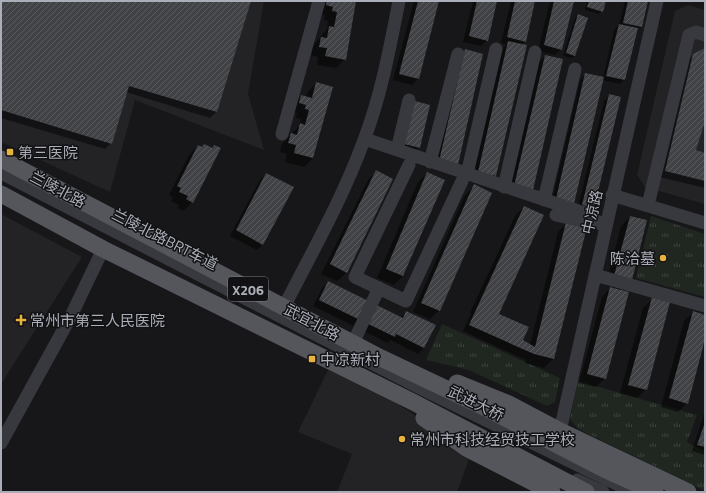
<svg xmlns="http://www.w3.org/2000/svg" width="706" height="493" font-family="'Titillium Web','Noto Sans SC',sans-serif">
<defs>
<pattern id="grass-tufts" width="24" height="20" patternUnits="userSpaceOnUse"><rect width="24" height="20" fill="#1f2720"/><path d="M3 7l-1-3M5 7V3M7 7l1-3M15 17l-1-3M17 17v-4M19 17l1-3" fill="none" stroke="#3d443e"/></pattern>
<pattern id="building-hatch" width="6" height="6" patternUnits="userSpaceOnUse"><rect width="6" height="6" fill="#414246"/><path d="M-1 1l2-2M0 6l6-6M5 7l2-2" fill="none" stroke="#5a5b5f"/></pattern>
</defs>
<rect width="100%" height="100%" fill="#171719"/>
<path fill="#232326" d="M1 1H264L248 94 264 150 135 100 110 192 1 142Z
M688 5 705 10V204L645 187 637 175 675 11Z
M1 214 82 257 1 384Z
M328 370 380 392 428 424 469 459 457 492H337L352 454 298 432Z"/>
<path fill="url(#grass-tufts)" d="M651 216 705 234V297L636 278Z
M442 324 560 378 555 402 547 406 469 370 426 360Z
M578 381 697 415 687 442 705 452V491L578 429 570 419Z"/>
<path fill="#0007" d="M1 1H250L216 112 210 118 126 92 111 143 105 149 1 118Z
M326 1H355L345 59 336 68 317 65 318 57 311 55 312 47 327 29 328 21 324 20 325 15 318 14 319 7Z
M414 1H438L418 79 412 85 393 80Z
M473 1H496L487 40 481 46 463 42Z
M511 1H534L525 41 521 45 495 175 489 182 472 178 503 48 506 45 501 43Z
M550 1H573L561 49 555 55 538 51Z
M587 1H605L602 11 599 14 585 10Z
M625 1H647L641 27 636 31 624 80 620 84 602 80 566 213 550 209 580 80 586 74 603 78 614 30 619 25Z
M578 16 575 56 572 58 563 56 575 18Z
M705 49V118L695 151 705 154V188L659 177 687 62 693 55Z
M465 51 451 171 434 167 459 57Z
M545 56 532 190 509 192 539 62Z
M316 83 332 88 313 158 304 167 285 162 287 154 280 152 282 144 299 126 301 119 296 118 297 113 291 112 293 105 302 96 306 97 308 92Z
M610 95 593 207 587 213 577 211 604 101Z
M411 107 419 147 414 152 400 148Z
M204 145 212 149 215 146 192 202 184 211 178 208 179 205 171 201 173 197 169 195 189 155 198 146 201 148Z
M377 172 392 179 346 273 337 281 321 274 368 180Z
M427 173 403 276 394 285 377 278 418 182Z
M266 174 263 244 257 250 230 236 260 180Z
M474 186 439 310 430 319 413 312 465 195Z
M524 207 497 314 521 341 530 345 558 232 567 223 553 359 544 368 525 363 526 360 463 331 471 314 470 313 515 216Z
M630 217 631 280 620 290 605 378 596 387 579 383 602 297 612 286 606 285 621 226Z
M328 282 400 318 406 312 424 348 418 354 390 340 388 343 313 306 322 288Z
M652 299 646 389 637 398 620 393 643 308Z
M693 312 705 316V335L687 403 678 412 661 407 684 321Z
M705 411V455L692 451Z"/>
<path fill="url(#building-hatch)" d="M1 1H251L217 112 129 86 112 144 1 110Z
M327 1H356L346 60 325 56 327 48 319 47 321 37 327 38 329 26 334 27 337 12 332 11 333 7 326 5Z
M418 1H439L419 79 399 74Z
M477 1H497L488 41 469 36Z
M515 1H535L526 42 507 37Z
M554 1H574L562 50 544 45Z
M589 1H606L603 12 587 7Z
M628 1H648L642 27 623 23Z
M578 14 588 18 575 56 566 53Z
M619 24 638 28 625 80 606 76Z
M508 41 527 45 496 176 478 172Z
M705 48V121L696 150 705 153V181L665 171 693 54Z
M465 49 483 54 458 165 439 161Z
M545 55 563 59 533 190 514 186Z
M585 73 604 77 573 208 555 203Z
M316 82 333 87 313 158 294 153 296 145 288 143 291 133 297 135 300 123 305 125 309 110 305 109 306 105 299 103 301 95 312 98Z
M609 94 621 97 594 208 582 205Z
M415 101 430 105 420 148 404 144Z
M204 144 213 148 214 145 221 148 193 203 186 199 188 196 179 192 181 188 177 186 198 145 202 147Z
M376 170 393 179 347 273 330 264Z
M427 172 445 180 403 276 386 269Z
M266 173 294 187 263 245 236 230Z
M474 184 492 193 440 311 421 303Z
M524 206 544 215 499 314 529 327 523 340 535 347 566 222 587 227 554 359 534 354 469 325Z
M630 216 647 220 632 280 614 276Z
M328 281 403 318 406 311 436 325 424 348 396 334 395 337 319 300Z
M610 287 629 292 606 379 587 374Z
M652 297 670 302 647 390 628 385Z
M693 311 705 315V339L688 404 669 398Z
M705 422V447L697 445Z"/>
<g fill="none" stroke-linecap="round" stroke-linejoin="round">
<path stroke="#38393e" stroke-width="13" d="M282 134 319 1
M365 139 587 214 605 227
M397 150 409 100
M430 162 458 54
M409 165 355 277 406 301 462 181
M1 173 420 388 633 492
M467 174 496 49
M504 187 535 52
M612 195 705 223
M544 200 575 69
M648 205 689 35 696 32 705 35
M556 215 591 223
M595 275 705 306
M284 307C312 252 343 198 364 140 381 96 390 47 399 1
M353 343 379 288
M560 431 657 1
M1 443 71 316 103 249
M577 480 603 492"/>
<path stroke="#54565c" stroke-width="17" d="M1 159 381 358 480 405 606 470 655 492
M1 194 103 249 413 402 586 492
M457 383 509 404 560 431 688 492
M424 418 468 449 552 492"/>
</g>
<g fill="#e8b23f" stroke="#121214" stroke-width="1.5">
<rect x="6" y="148" width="8" height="8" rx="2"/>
<circle cx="663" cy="258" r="4"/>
<path d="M19 314h4v4h4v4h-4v4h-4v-4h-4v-4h4z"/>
<rect x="308" y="355" width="8" height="8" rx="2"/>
<circle cx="402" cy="439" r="4"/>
</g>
<g text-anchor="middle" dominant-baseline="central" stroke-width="3" stroke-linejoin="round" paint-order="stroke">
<rect fill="#121214" stroke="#7c7f87" stroke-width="1" x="228" y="277" width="40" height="24" rx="3"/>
<g font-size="14" font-weight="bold" fill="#aaaeb8">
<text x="248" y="289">X206</text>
</g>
<g font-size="15" fill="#aaaeb8" stroke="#121214" text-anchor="start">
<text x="18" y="152">第三医院</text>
<text x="655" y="258" text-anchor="end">陈洽墓</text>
<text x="30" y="320">常州市第三人民医院</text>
<text x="320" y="359">中凉新村</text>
<text x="410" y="439">常州市科技经贸技工学校</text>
</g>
<g font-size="15" fill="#aaaeb8" stroke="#121214">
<text transform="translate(58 189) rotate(28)">兰陵北路</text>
<text transform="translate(592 212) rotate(-77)">中凉路</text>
<text transform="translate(165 239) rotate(27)">兰陵北路BRT车道</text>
<text transform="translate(312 322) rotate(28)">武宜北路</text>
<text transform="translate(476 403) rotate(26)">武进大桥</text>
</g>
</g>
<rect width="706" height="493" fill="none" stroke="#aaaeb8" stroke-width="4"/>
</svg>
